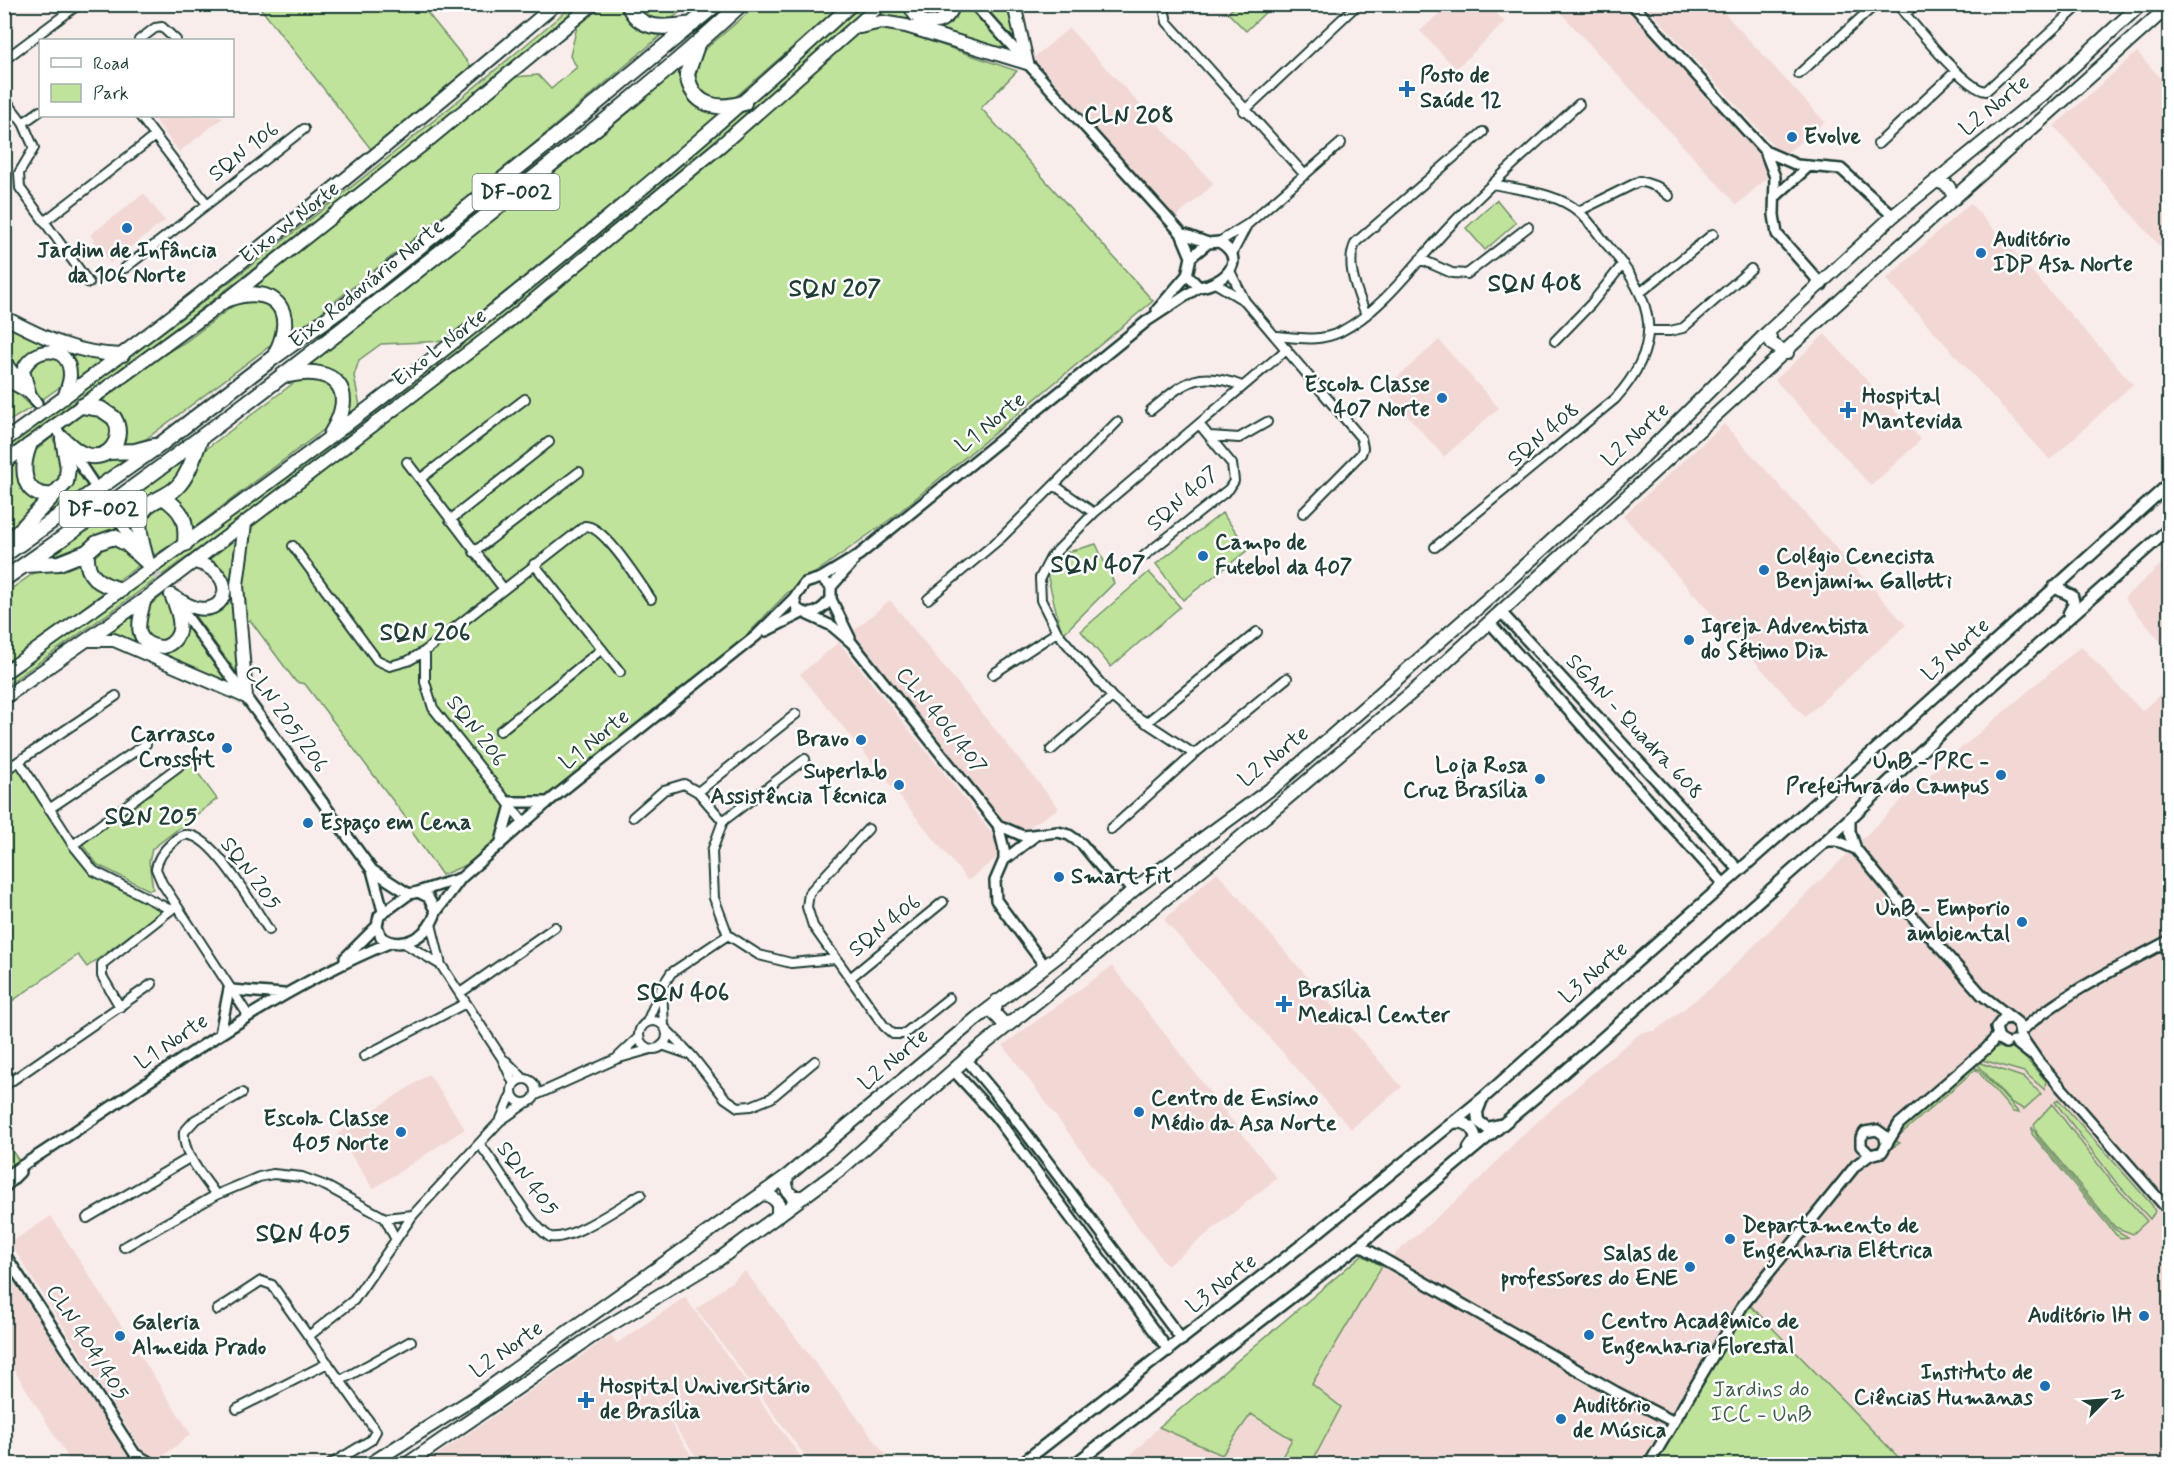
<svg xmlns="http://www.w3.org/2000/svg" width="2174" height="1469" font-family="Mynerve,sans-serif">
<rect width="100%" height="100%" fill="#f9edec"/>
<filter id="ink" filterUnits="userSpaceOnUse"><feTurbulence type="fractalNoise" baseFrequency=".0167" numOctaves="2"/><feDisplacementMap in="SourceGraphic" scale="12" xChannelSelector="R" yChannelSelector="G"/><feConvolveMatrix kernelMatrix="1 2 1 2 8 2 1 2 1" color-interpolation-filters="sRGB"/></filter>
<g filter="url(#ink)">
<path fill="#f2d8d5" d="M1448 5H1489L1505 22 1456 69 1420 31Z
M1564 5H1624L1766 162 1771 174 1737 205 1558 10Z
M1645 5H1717L1825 122 1783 156Z
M1069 28 1214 184 1175 218 1033 58Z
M2137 52 2169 87V257L2054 126Z
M152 116H221L223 118 179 152Z
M144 193 165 221 110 263 90 235Z
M1970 203 2133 384 2050 460 1886 279Z
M1825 334 1921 440 1871 486 1775 380Z
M1439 340 1499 408 1444 457 1384 389Z
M1724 424 1906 625 1805 717 1623 516Z
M2169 557V652L2124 598Z
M890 600 1059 808 1020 833 1006 826 880 673 851 633Z
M839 642 996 838 1000 855 968 881 800 674Z
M2081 646 2142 711 2169 686V1464H1122L1159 1427 1375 1271 1475 1184 1520 1137 1607 1060 1642 1032 1655 1031 1712 987 1914 788Z
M1217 872 1402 1087 1351 1129 1164 920Z
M1112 966 1277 1178 1167 1266 1003 1045Z
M429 1074 465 1129 373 1189 337 1134Z
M51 1216 191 1434 157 1461 144 1454 10 1243Z
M4 1264 132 1462V1464H72L5 1355Z
M745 1271 893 1464H811L696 1309Z
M685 1297 806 1464H701L640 1377 697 1464H424L611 1335 617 1343Z"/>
<path fill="#c0e39c" stroke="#709068" stroke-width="1.5" d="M1237 4H1273V5L1246 31 1228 13Z
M258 5H421L473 69 374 153Z
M573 5H583C395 161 202 311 5 456V447C201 309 390 160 573 5Z
M599 5H625L665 32 531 146 290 337C298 309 279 286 250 286L514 77 538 75 551 89 577 67 570 56 578 22Z
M636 5H690L668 21 648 19Z
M757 5H841L733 99 707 100 692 82 695 58Z
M862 5H873C601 252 307 477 5 686V678C303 470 592 249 862 5Z
M887 5H905L922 24 958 5H967L1012 54 872 21 1017 71 981 108 1153 301 892 518 787 593 743 639 547 798 507 807 495 842 466 865 442 875 412 832V826L305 684 296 682 250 620 245 623 240 590 247 527 506 329 831 56Z
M912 5H951L949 10 928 20Z
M980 5H1010L1019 47Z
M682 66C678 94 697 112 724 113L445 341 381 344 359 360 354 376 360 406 348 416C354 390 335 365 308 366L452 253Z
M1497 200 1516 223 1485 250 1466 228Z
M263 297 281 316 275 342 146 439 117 449 122 435 93 406 149 363 185 342 241 300Z
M4 321 111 358 71 387 74 378 52 348 19 374 5 353Z
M48 356 59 359 65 367 64 384 40 401 29 385V366Z
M299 379H326L339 396 334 422 191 530 185 507 170 497 202 452Z
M5 384 11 387 32 407 5 424Z
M89 412 108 417 115 433 104 450H86L61 430 79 415Z
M52 437 62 457 64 473 55 488 35 490 27 458Z
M78 453 132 455 97 480Z
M188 456 179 479 148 499 136 533 117 507Z
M18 459 19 478 45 497 5 540V468Z
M70 459 88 486 25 532 67 486Z
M158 503 177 508 181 539 153 556 142 518Z
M1222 513 1249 549 1183 600 1156 564Z
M109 514 127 538 43 561Z
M241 532C222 568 238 639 242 680L195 616 215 614C229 606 235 591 227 576L201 561Z
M118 543 141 564 117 581 98 578 92 553 96 546Z
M1096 544 1114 583 1062 635 1047 574 1068 552Z
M83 557 107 590 5 666 4 594 37 571Z
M1149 572 1180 607 1111 667 1081 631Z
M166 593 178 619 173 634 164 640H155L143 631 145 609Z
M135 609C129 628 137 634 150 647L183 635 186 621 236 689 136 642 101 633Z
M22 761 89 871 160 907 162 911 87 967 78 955 5 1006V773Z
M190 762 217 799 152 849 149 862 153 889 149 890 98 865 83 846 85 840Z
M2006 1045 2019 1051 2046 1081 2045 1090 2024 1072 1979 1059 1994 1048Z
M1975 1061 2025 1078 2041 1094 2024 1109 2010 1102Z
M1973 1067 1979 1069 2019 1113 2013 1112 1976 1069 1894 1140 1900 1143 1893 1147V1136Z
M2058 1099 2152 1205 2155 1212 2150 1219 2115 1181 2055 1102Z
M2052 1104 2111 1181 2147 1221 2133 1234 2115 1227 2037 1134 2034 1124Z
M2032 1127 2038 1138 2114 1229 2128 1237 2121 1238 2116 1235 2032 1134Z
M4 1139 21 1164 4 1171Z
M1362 1255 1382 1266 1312 1384 1341 1407 1311 1464H1278L1292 1439 1251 1414 1222 1455 1159 1427Z
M1749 1304 1905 1464H1650Z"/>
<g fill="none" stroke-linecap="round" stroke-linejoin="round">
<path stroke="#cdcac7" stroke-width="9" stroke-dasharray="9 4.5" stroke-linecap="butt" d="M148 563 169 592"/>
<g stroke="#1f3d34" stroke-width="12">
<path id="minor" d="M1163 4 1167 22 1305 175
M1897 4C1913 23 1964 89 1986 91L2081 4
M1905 14 1916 4
M139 40 155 28 162 27 176 40
M4 60 79 4
M1799 74 1876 4
M4 98 23 123 40 111
M1244 111 1358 4
M140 116 207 204
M23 123 34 148 19 173 20 188 89 283
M1878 144 1956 71
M1579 211 1640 181 1658 187 1669 196
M45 221 155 136
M1219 242 1248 224 1341 143
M1232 254 1247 225
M1420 259 1452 273 1467 274 1528 227
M125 268 304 129
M1230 271 1245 301 1361 438 1363 448 1361 454 1303 513
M1215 283 1245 301
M1641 292 1713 234
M1366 315C1358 293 1344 264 1356 242L1483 132
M1648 331H1670L1683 328 1751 269
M1277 336C1298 338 1320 342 1340 332 1385 309 1417 260 1452 224 1492 182 1536 144 1579 104
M1555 341 1591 304 1623 264
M1151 410C1185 382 1197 369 1242 386
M1210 436 1239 438 1267 422
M407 462 503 588
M420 479 525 399
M1054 485 1094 513
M450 520 549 442
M293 546 377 660 390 666 408 661 425 651 585 526C604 525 639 582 651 599
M1435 547 1615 399C1665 343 1655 302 1609 247 1599 236 1590 221 1579 212 1558 193 1520 190 1493 184
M474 552 579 472
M1144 556 1229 489 1234 481 1232 464 1199 424
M534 564 620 672
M928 599 1001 538 1117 422
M425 651V682L433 708 524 823
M993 674 1057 632
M1146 723 1257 632
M500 731 602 649
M1051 750 1112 697
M1194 754 1127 710 1112 697 1057 632 1041 600 1040 578 1051 557 1094 513 1287 349
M805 759 723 821 712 851 714 898 728 935 759 955 791 963 835 959
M19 761 73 845 94 871 171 910
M4 771 116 696
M698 792 796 714
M49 809 146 744
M633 817 664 790 684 784 698 792 723 821
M868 829 809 893 807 907 813 926 884 1026 893 1034H904L949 998
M1111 829 1194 754 1287 678
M73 845 179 766
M431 924 441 965 502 1058 514 1084
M404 943 441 965
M850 978 943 902
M662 989 664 1026
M460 993 555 927
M120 1007 102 976V964L173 908
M248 1015 162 883 156 869C157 858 165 849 173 842 177 838 183 834 189 835 215 838 254 908 269 930
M639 1035a14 14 0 1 1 28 0a14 14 0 1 1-28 0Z
M647 1022 662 987 671 973 728 935
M666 1029 692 1056 725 1098 738 1107 751 1106 771 1098 815 1061
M662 1045 688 1054
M364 1056 466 1003
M617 1058 639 1037
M506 1061 524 1079
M512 1091a12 12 0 1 1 24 0a12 12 0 1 1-24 0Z
M7 1084 152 984
M536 1095 616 1059 651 1049
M501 1119 512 1093
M480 1145C501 1169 526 1222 550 1237 572 1241 622 1205 641 1194
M216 1195C204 1177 182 1154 184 1132L195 1120 242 1093
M87 1218 191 1157
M385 1218 395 1238
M124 1247 216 1195 259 1177 273 1174 302 1177 326 1186 385 1218 413 1215
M217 1310 261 1281 272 1285 376 1431 371 1440 331 1464
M310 1335 354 1300 413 1215 500 1121 526 1103
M341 1380 411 1341
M237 1409 328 1363"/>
</g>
<g stroke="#1f3d34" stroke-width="14">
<path id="tertiary" d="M974 4 1181 233 1191 257
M1632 4 1765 151 1775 177 1774 215 1777 234 1822 285
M1765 151 1797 165 1841 169 1893 216
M1775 197 1809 166
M1181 233 1208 243
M1219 242C1250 260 1223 284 1199 287L1187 275 1191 257 1208 243Z
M1157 310 1187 275
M4 359 37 403
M58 431 92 482
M113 512 136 546
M821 578 859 555 1147 321 1199 287
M821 578 831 587V599C822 610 811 619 797 609L794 598 805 583Z
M831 587 853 562
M831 599 850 638
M177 603 372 870 383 911
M1500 611 1739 870
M808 615 832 626 852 643 998 825 1004 849V860L995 881 996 900 1045 966
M1489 622 1723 883
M766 631 802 613
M509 802H548
M1850 818V831L1856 849 1898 900 1982 995 2018 1023 2020 1035 2038 1061 2170 1212
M998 825 1023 836 1058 832 1069 835 1082 844 1109 877 1137 887
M1826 841H1837L1856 849
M500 845 511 805
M1004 860 1035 836
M372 870 409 894
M418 892 428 897 436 912C429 935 403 952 381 937L377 926 379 916 409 894Z
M418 892 461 878
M436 912 461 878 548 802 756 636 794 598
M345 958 377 926
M231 990 284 994
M2021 1031C2064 993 2119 967 2170 940
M220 1034 229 989
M2014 1041 2029 1053
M2006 1043 1999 1039 1996 1028 2003 1019 2011 1018
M966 1059 1007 1108 1182 1340
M953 1070 996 1117 1169 1351
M1870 1155 1861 1146V1138L1865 1132 1877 1130 1884 1135 1886 1142
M4 1177C133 1098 249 1001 389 943
M4 1188 20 1172
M1359 1245 1616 1392 1674 1422
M4 1253 135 1454 136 1464
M135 1454 153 1464
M1649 1464 1743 1305 1856 1165 1870 1155 1882 1152 1899 1124 1987 1048 1997 1036"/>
</g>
<g stroke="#1f3d34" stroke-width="15">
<path id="secondary" d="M2054 587 2072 596 2074 604 2069 613
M1482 1099 1477 1112 1478 1121 1487 1128 1499 1125
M1452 1123C1465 1121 1472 1125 1476 1138L1469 1148
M1021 1464 1302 1245 1482 1099 1909 720 2170 483
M1075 1464 1359 1245 1545 1089 1826 841 1965 710 2170 528"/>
</g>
<g stroke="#1f3d34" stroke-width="16">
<path id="primary" d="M910 4C916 29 947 29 954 4
M1014 4 1027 63
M860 27 881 22 906 26 1027 63
M1936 180 1948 186 1955 198
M4 317C42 337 79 355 123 355
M1768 332 1772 344 1787 353
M4 381 11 382 29 392
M29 392 23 371C32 346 70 343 70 375 70 383 66 391 64 398
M4 441C195 304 377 156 556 4
M4 463 228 299 431 138 593 4
M171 595C179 600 188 606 197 608 227 615 240 574 195 562
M145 599C138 622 131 645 164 647 188 638 179 613 171 595
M88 640H114L246 697 237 585 245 524
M4 673C153 567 303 461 446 348 586 239 721 124 852 4
M4 698 145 599 499 329 720 146 881 4
M997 1001 994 1013 1004 1024 1014 1021
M787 1176C785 1185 786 1190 793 1197H804
M762 1194 769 1195 778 1202V1216
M370 1464 476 1397 787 1176 977 1018 1057 957 1137 887 1276 785 1489 598 1638 462 1768 332 1893 216 2042 95 2141 4
M407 1464 600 1331 718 1260 841 1169 966 1059 1228 848 1422 684 1888 257 2170 5"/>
</g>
<g stroke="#1f3d34" stroke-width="18">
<path id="trunk" d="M628 4C640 34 667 27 693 24
M696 48 687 74C692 106 717 111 744 103
M228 299C274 283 298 310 276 353
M289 375C337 365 358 391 331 434
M63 439C70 445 77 453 86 455 109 462 126 438 114 418L101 409 82 406
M29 446C21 467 21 498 52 495
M109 452 135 451 154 446
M163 497C183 511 187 520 185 544
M4 547 66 482 68 468 63 439
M4 555 161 444 274 357 344 307 547 144 716 4
M147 562C142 542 130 514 153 502 161 497 170 494 177 487 189 475 194 455 200 440
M25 565 59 563 87 552
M4 579C167 467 323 346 477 223 566 152 657 82 741 4
M121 590C99 584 85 577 87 552L97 543 114 537 127 544 147 562"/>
</g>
<use href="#minor" stroke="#fff" stroke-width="8"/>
<use href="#tertiary" stroke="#fff" stroke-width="9"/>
<use href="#secondary" stroke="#fff" stroke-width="10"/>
<use href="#primary" stroke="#fff" stroke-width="12"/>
<use href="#trunk" stroke="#fff" stroke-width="14"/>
</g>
</g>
<g fill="#1f6fb2" stroke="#fff" stroke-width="2">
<path d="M1404 80h6v6h6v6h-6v6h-6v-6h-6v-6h6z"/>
<circle cx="1792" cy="137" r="6"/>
<circle cx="127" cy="228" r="6"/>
<circle cx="1981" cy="253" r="6"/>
<circle cx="1442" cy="398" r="6"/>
<path d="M1845 401h6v6h6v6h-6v6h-6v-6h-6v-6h6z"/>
<circle cx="1203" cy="556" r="6"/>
<circle cx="1764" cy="570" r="6"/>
<circle cx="1689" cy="640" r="6"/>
<circle cx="861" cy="740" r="6"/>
<circle cx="227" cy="748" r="6"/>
<circle cx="2001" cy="775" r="6"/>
<circle cx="1540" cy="779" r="6"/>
<circle cx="899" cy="785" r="6"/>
<circle cx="308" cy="823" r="6"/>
<circle cx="1059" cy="877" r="6"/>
<circle cx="2022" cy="922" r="6"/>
<path d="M1281 995h6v6h6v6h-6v6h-6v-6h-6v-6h6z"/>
<circle cx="1139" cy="1112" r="6"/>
<circle cx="401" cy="1132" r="6"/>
<circle cx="1730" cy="1239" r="6"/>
<circle cx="1690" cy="1267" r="6"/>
<circle cx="2144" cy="1316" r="6"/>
<circle cx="1589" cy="1335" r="6"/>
<circle cx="120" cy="1336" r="6"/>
<circle cx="2045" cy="1386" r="6"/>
<path d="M583 1391h6v6h6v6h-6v6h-6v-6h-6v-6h6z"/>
<circle cx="1561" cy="1419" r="6"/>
</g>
<g text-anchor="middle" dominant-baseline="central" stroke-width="5" stroke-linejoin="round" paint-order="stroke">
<g fill="#fff" stroke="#627771" stroke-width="1.5">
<rect x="472.5" y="174" width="87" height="36" rx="4.5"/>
<rect x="59.5" y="491" width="87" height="36" rx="4.5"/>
</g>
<g font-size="21" font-weight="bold" fill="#1f3d34">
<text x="516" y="192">DF-002</text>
<text x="103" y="509">DF-002</text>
</g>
<g font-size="22" font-weight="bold" fill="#1f3d34" stroke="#fff" text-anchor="start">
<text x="1420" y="76">Posto de<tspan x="1420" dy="25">Saúde 12</tspan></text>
<text x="1804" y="137">Evolve</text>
<text x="1993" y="240">Auditório<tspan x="1993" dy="25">IDP Asa Norte</tspan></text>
<text x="127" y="251" text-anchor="middle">Jardim de Infância<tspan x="127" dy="25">da 106 Norte</tspan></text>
<text x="1430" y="385" text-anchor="end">Escola Classe<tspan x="1430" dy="25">407 Norte</tspan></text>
<text x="1862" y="397">Hospital<tspan x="1862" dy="25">Mantevida</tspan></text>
<text x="1215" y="543">Campo de<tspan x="1215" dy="25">Futebol da 407</tspan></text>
<text x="1776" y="557">Colégio Cenecista<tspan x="1776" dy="25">Benjamim Gallotti</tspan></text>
<text x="1701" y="627">Igreja Adventista<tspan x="1701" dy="25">do Sétimo Dia</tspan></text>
<text x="215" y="735" text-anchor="end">Carrasco<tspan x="215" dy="25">Crossfit</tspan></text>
<text x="849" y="740" text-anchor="end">Bravo</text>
<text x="1989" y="762" text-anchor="end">UnB - PRC -<tspan x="1989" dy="25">Prefeitura do Campus</tspan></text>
<text x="1528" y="766" text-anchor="end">Loja Rosa<tspan x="1528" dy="25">Cruz Brasília</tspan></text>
<text x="887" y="772" text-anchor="end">Superlab<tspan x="887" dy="25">Assistência Técnica</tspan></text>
<text x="320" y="823">Espaço em Cena</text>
<text x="1071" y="877">Smart Fit</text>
<text x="2010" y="909" text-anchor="end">UnB - Emporio<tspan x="2010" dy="25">ambiental</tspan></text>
<text x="1298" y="991">Brasília<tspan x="1298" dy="25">Medical Center</tspan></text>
<text x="1151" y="1099">Centro de Ensino<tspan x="1151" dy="25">Médio da Asa Norte</tspan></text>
<text x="389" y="1119" text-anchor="end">Escola Classe<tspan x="389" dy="25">405 Norte</tspan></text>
<text x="1742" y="1226">Departamento de<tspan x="1742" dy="25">Engenharia Elétrica</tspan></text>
<text x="1678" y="1254" text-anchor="end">Salas de<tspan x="1678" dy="25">professores do ENE</tspan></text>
<text x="2132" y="1316" text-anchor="end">Auditório IH</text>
<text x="1601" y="1322">Centro Acadêmico de<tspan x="1601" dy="25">Engenharia Florestal</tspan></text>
<text x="132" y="1323">Galeria<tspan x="132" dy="25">Almeida Prado</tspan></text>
<text x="2033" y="1373" text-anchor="end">Instituto de<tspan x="2033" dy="25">Ciências Humanas</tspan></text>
<text x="600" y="1387">Hospital Universitário<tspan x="600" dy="25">de Brasília</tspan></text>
<text x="1573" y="1406">Auditório<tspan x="1573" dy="25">de Música</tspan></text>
</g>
<g font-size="22" fill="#1f3d34" stroke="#fff">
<text transform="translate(1995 106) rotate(-39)">L2 Norte</text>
<text transform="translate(244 152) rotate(-38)">SQN 106</text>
<text transform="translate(290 223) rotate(-38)">Eixo W Norte</text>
<text transform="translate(367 284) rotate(-39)">Eixo Rodoviário Norte</text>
<text transform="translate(440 348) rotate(-38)">Eixo L Norte</text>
<text transform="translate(991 423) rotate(-39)">L1 Norte</text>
<text transform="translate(1544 435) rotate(-40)">SQN 408</text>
<text transform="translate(1636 435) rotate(-43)">L2 Norte</text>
<text transform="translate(1183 499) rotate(-41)">SQN 407</text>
<text transform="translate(1956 650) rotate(-42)">L3 Norte</text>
<text transform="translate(286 719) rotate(54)">CLN 205/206</text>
<text transform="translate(941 721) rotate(51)">CLN 406/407</text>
<text transform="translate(1634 727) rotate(47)">SGAN - Quadra 608</text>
<text transform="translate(476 731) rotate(52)">SQN 206</text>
<text transform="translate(595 740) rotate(-39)">L1 Norte</text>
<text transform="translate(1274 757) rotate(-39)">L2 Norte</text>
<text transform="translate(250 874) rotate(53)">SQN 205</text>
<text transform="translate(885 926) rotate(-39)">SQN 406</text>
<text transform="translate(1594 973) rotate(-41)">L3 Norte</text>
<text transform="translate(172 1042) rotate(-34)">L1 Norte</text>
<text transform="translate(894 1060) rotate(-40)">L2 Norte</text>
<text transform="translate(527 1179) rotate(53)">SQN 405</text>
<text transform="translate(1222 1284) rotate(-38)">L3 Norte</text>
<text transform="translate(87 1343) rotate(57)">CLN 404/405</text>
<text transform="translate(507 1350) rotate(-35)">L2 Norte</text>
</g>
<g font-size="22" fill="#3f5e49" stroke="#fff">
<text x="1761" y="1390">Jardins do<tspan x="1761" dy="25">ICC - UnB</tspan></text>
</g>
<g font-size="24" font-weight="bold" fill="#1f3d34" stroke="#fff">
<text x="1129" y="116">CLN 208</text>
<text x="1535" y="284">SQN 408</text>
<text x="835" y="289">SQN 207</text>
<text x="1098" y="565">SQN 407</text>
<text x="425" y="633">SQN 206</text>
<text x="151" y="817">SQN 205</text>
<text x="683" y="993">SQN 406</text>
<text x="303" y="1234">SQN 405</text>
</g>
</g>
<rect width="2174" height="1469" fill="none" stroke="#fff" stroke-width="24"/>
<rect x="12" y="12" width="2150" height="1445" fill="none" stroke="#1f3d34" stroke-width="2" filter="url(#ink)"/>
<rect x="39" y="39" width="195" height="78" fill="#ffffff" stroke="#a5b1ae" stroke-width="1.5"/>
<rect x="51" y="58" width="30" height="9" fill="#ffffff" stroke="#a5b1ae" stroke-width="1.5"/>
<text x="93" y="69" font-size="18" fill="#1f3d34">Road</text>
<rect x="51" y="84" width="30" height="18" fill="#c0e39c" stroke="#a5b1ae" stroke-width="1.5"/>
<text x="93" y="99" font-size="18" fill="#1f3d34">Park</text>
<g transform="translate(2105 1400) rotate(65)" stroke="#ffffff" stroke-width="4.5" paint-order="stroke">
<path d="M0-4.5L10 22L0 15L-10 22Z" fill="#1f3d34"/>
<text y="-9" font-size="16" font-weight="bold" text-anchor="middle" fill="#1f3d34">N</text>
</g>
</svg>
